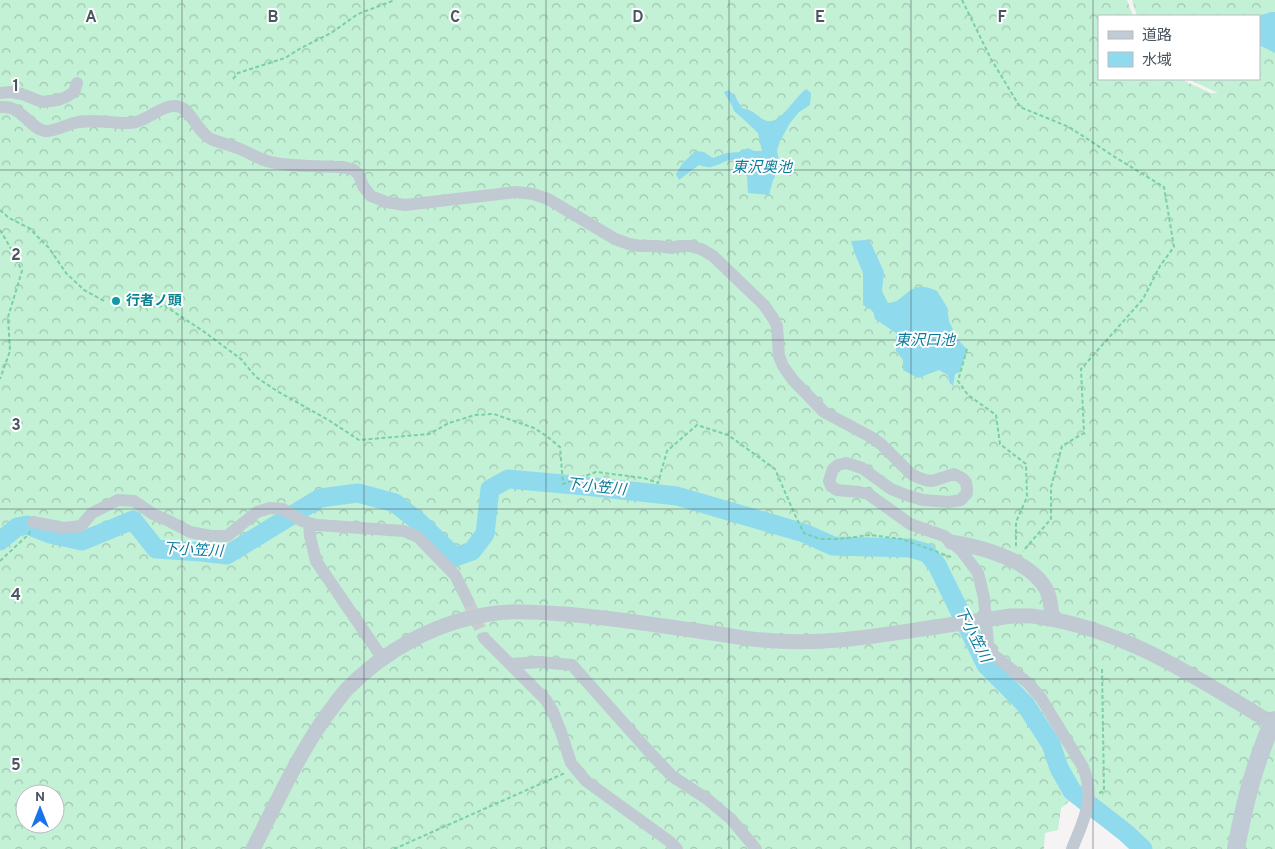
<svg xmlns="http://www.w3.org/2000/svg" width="1275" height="849" font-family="Overpass,'Noto Sans JP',sans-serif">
<defs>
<pattern id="forest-crowns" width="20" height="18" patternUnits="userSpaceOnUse" patternTransform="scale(1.25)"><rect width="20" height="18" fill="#c3f1d5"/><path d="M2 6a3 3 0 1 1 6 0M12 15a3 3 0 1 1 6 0" fill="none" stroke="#a0c6b0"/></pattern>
</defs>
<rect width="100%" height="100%" fill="#f5f3f3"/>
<path fill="url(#forest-crowns)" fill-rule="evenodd" d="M0 0H1127L1133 16H1099V79H1180L1211 93H1218L1188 79H1259V16H1137L1132 0H1275V849H1147L1145 844 1077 795 1061 808 1058 830 1045 833 1044 849H0ZM25 794H55V824H25Z"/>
<path fill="#90daee" d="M1271 12H1275V53L1259 45V16H1258Z
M806 89 811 93 810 105 799 112 790 123 780 141 777 150 780 168 773 180 769 195 748 193 747 175 744 163C730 155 724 164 711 167 708 168 703 166 699 165L679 180 676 174 682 164 695 151 704 152 713 158 726 153 739 152 748 148 754 151H762L758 133 741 117 734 111C732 103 727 99 724 92L729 90 736 98 742 108C746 109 750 110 753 112 757 115 762 120 767 121 781 124 795 97 806 89Z
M865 240 870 241 884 272 882 291 888 303C902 303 906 288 920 287 926 286 932 289 937 291L947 307 949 321 954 332 960 342 967 349 960 372 955 374 953 386 949 382 948 375 939 370 918 378 903 370V360L896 351V333L875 319 873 311 863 305V273L855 254 851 241Z"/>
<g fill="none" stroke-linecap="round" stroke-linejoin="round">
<path stroke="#90daee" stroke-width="19" d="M0 541 17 527 27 525 50 534 82 541 133 520 156 549 201 552 227 555 320 498 358 493 395 503 419 522 455 557 472 551 485 534 490 489 508 479 585 486 677 496 804 533 833 546 910 548 927 553 937 565 986 665 1025 704 1051 744 1059 768 1072 791 1126 833 1143 849"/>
<path stroke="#caccce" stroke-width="12" stroke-dasharray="12 6" stroke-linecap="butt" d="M468 601 484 638"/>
<path stroke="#7ad0a6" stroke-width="2" stroke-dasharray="4 2.5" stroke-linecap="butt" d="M962 0 991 59 1020 107 1069 127 1118 159 1164 187 1174 247 1160 266 1143 299 1081 369 1084 433 1062 446 1051 487V519L1023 551
M233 79 238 73 285 58 301 48 331 33 358 14 395 0
M0 210 9 218 29 228 49 248 66 273 84 290 104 301
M0 230 13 252 22 271 8 317 10 351 0 379
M126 303 142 307 165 306 203 331 241 359 256 377 277 391 330 421 359 440 429 434 449 423 475 415 494 414 534 428 545 435 560 447 563 484 596 472 644 478 658 483 667 451 697 425 728 435 775 469 795 515 804 533 820 539H839L870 535 902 539 951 557
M967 349 958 381 968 395 996 415 1000 444 1026 464 1027 497 1016 522V549
M0 561 29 534 30 531
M1099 793 1104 791 1102 668
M394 849 565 773"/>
<path stroke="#c1cad2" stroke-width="12" d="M0 93 10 92 22 94 42 102 58 100 66 97 74 92 77 83
M0 107C3 107 8 107 11 108 24 112 32 129 45 131 53 132 67 125 74 123 93 118 112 124 131 123 147 122 165 101 180 107 192 111 197 132 211 139 220 143 231 145 240 149 252 154 262 161 275 163 297 167 321 166 343 167L354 170 359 175 363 186 371 196 386 202 405 205 516 192 533 194 548 199 615 239 629 244 640 246H657L672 248 679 246H689L701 249 713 256 764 305 773 318 777 326 779 356 783 366 793 380 824 412 871 437 881 444 910 473 917 477 925 480 932 481 954 474 962 478 966 482 967 489V493L961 500 949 502 923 500 906 495 891 489 862 468 853 465 846 463 838 465 833 469 829 481 831 486 837 490 859 492 868 494 899 516 910 524 944 536 961 550 978 573 984 598 988 644 994 655 1029 684 1041 698 1083 767C1096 799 1084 819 1072 849
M33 522 64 528 81 526 92 513 118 500 134 501 153 514 167 520 190 532 211 536H227L257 512 270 508 283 509 302 521 317 525 404 531 418 537 455 575 468 601
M309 523 310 536 316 561 383 659
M484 638 546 700 553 712 561 732 571 763 586 781 669 841 677 849
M510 664 540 662 572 665 652 755 672 776 707 799 731 819 756 849"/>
<path stroke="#c1cad2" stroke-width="15" d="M951 542C982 547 1030 560 1046 589 1051 598 1051 609 1052 619
M1011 616C1020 616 1029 615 1038 617 1125 629 1199 679 1273 724
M253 849C276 804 297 757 326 716 333 707 339 698 346 690 386 649 439 620 497 613 519 610 542 613 565 614 614 618 663 626 712 633 729 635 746 639 763 640 822 646 877 636 935 627"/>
<path stroke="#c1cbd6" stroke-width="18" d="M1236 849C1242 816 1249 784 1261 752 1265 741 1268 730 1275 720"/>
<path stroke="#c1cad2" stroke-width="15" d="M935 627 1011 616"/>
</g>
<path fill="none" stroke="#4a5661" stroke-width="1" stroke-opacity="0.55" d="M182 0V849M364 0V849M546 0V849M729 0V849M911 0V849M1093 0V849M0 170H1275M0 340H1275M0 509H1275M0 679H1275"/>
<circle fill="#0f9aa8" stroke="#fff" stroke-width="2" cx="116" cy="301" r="5"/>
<g text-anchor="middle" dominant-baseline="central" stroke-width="4" stroke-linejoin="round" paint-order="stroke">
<g font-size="14" font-weight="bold" fill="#0d838f" stroke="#fff" text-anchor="start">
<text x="126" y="301">行者ノ頭</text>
</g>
<g font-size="15" font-style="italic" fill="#0c7c9b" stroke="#fff">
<text x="762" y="168">東沢奥池</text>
<text x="925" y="341">東沢口池</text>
<text transform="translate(596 488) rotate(6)">下小笠川</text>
<text transform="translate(193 551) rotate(3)">下小笠川</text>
<text transform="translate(972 635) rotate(63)">下小笠川</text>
</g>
</g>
<g font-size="16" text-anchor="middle" font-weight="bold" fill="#4a5661" stroke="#fff" stroke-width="4" stroke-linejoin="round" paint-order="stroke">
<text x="91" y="22">A</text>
<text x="273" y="22">B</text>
<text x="455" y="22">C</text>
<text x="638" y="22">D</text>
<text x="820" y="22">E</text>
<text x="1002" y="22">F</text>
<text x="16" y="91">1</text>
<text x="16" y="260">2</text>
<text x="16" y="430">3</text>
<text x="16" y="600">4</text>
<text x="16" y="770">5</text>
</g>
<rect x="1098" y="15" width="162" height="65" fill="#ffffff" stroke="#b7bbc0"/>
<rect x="1108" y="31" width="25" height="8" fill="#c1cbd6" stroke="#b7bbc0"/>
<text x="1142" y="40" font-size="15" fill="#4a5661">道路</text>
<rect x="1108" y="52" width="25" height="15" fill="#90daee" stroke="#b7bbc0"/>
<text x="1142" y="65" font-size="15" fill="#4a5661">水域</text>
<g transform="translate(40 809)"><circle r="24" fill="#ffffff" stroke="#b7bbc0"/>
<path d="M0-4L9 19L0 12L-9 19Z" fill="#1a73e8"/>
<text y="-8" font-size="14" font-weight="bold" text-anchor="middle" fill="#4a5661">N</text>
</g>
</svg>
